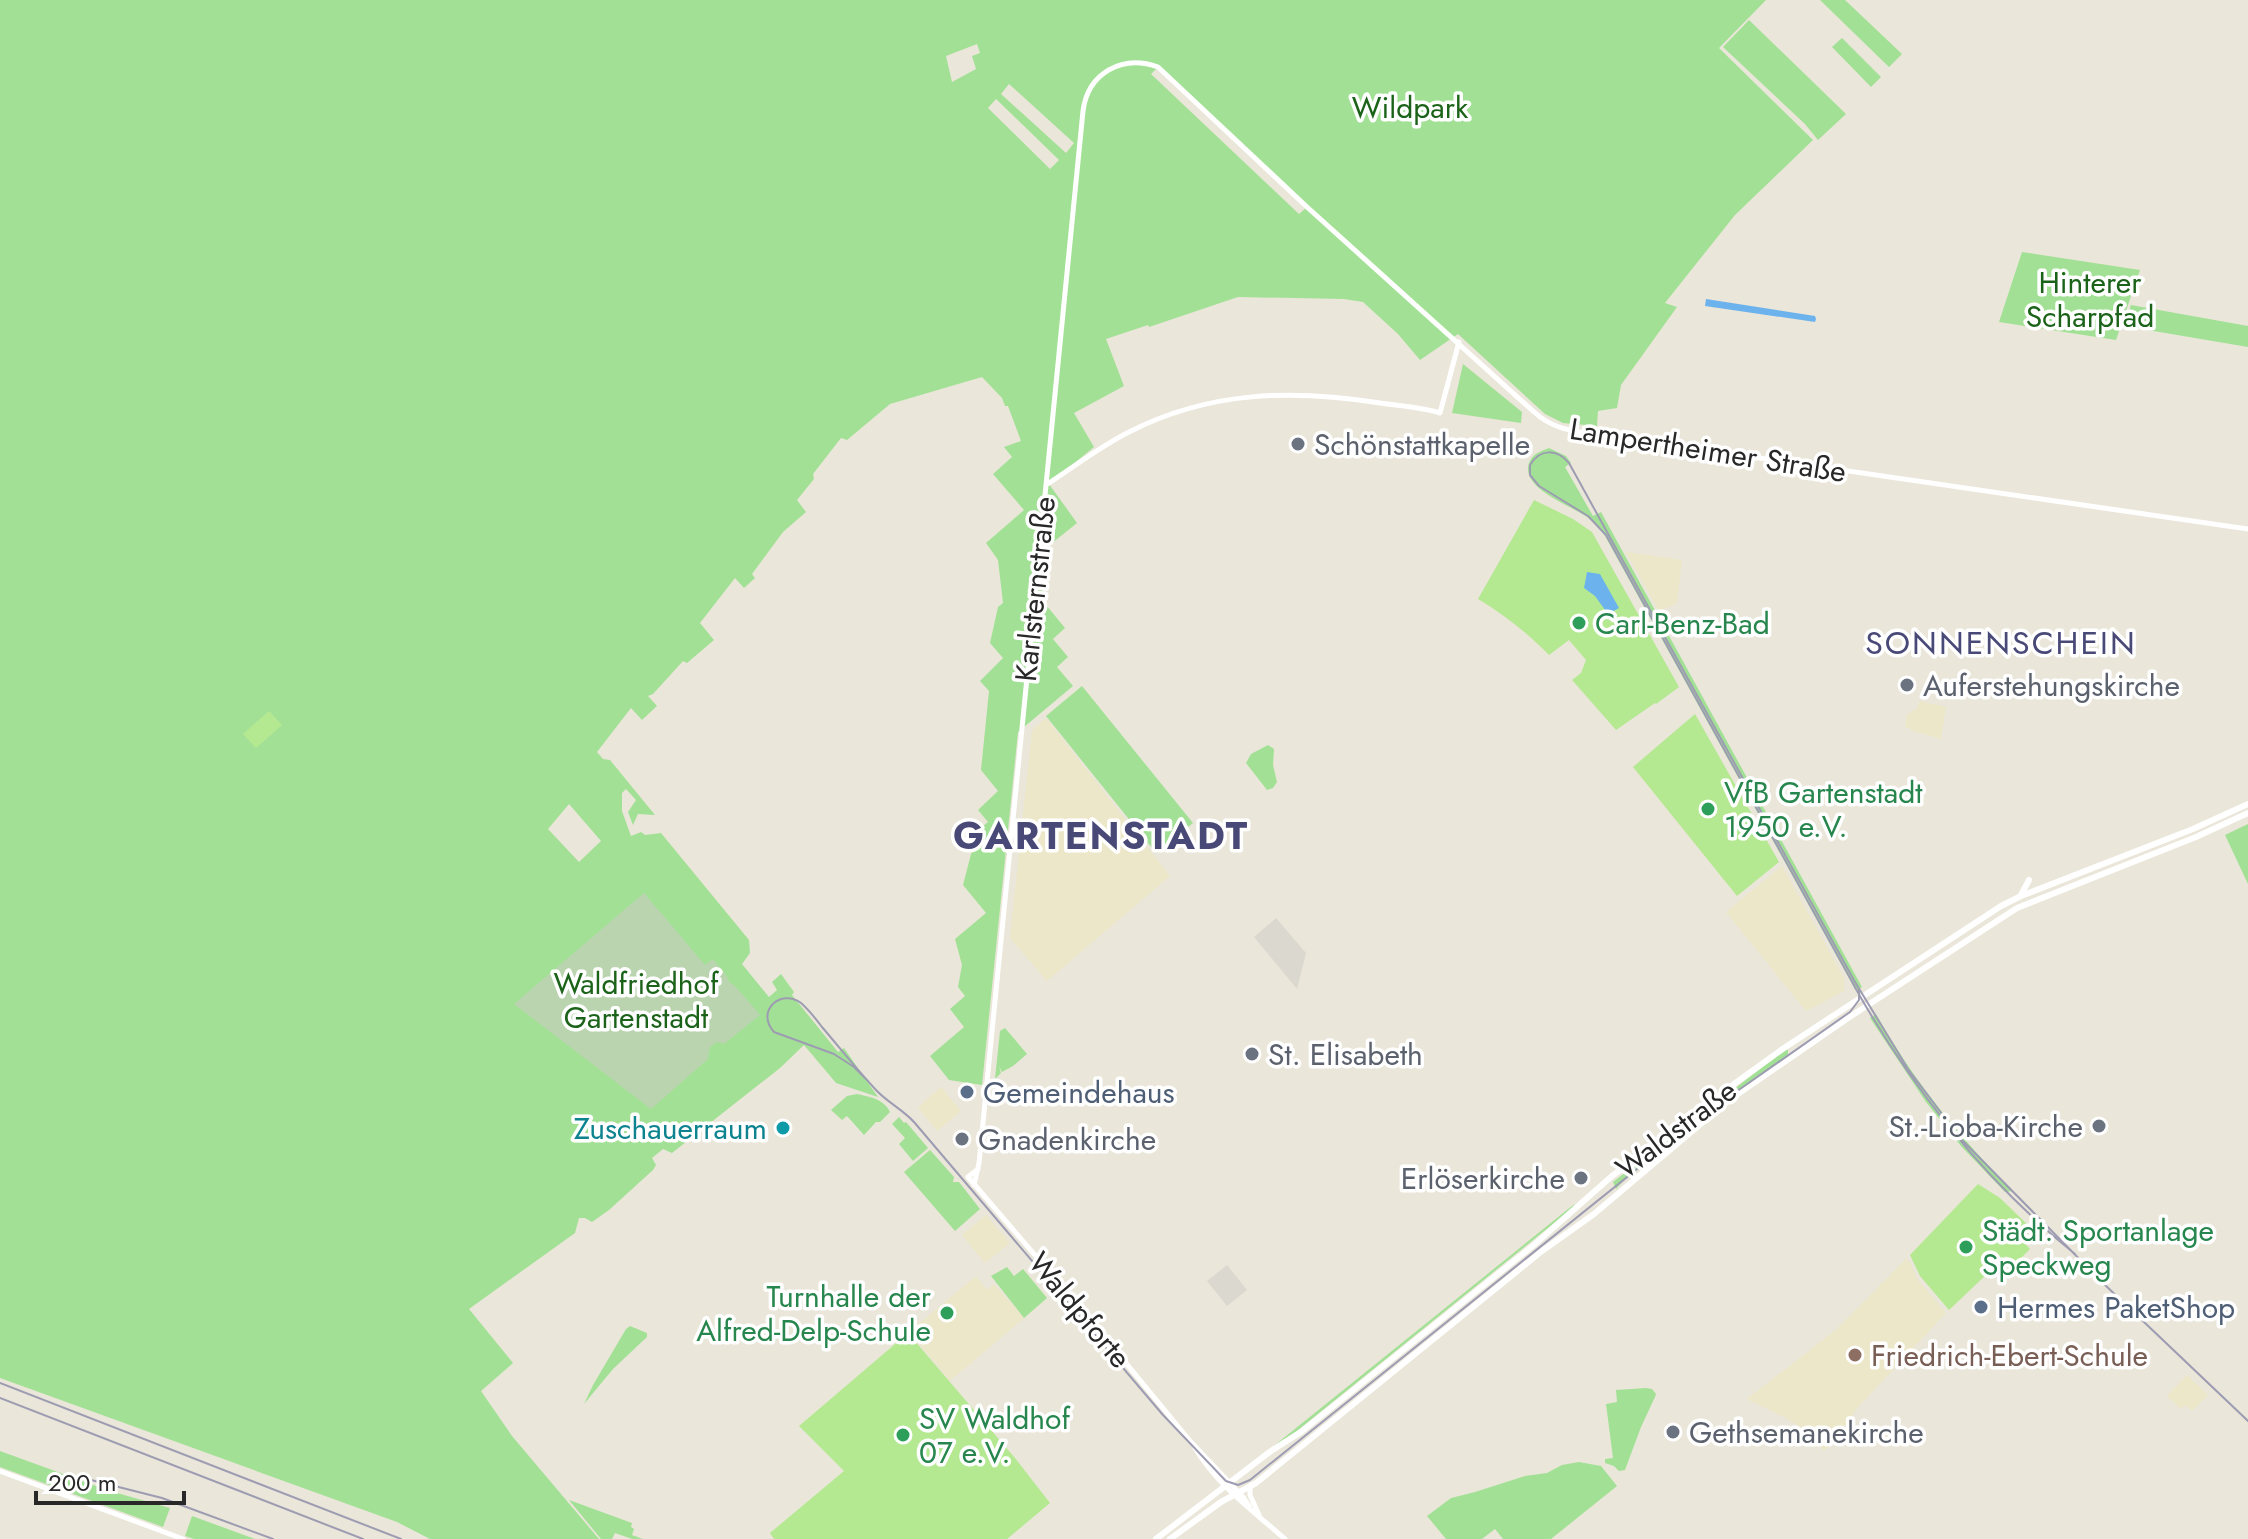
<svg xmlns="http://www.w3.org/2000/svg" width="2248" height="1539" font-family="Jost,sans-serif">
<rect width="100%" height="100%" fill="#eae6d9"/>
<path fill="#ece7c8" d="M1626 552 1682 560 1677 603 1659 611Z
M1920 701 1946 707 1941 739 1910 730V728L1905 727 1907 715 1917 708Z
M1046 718 1170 876 1047 981 1010 938 1032 730Z
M1782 866 1844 978V991L1806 1011 1726 912Z
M941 1087 961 1111 937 1131 918 1107Z
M986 1215 1010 1243 985 1263 962 1235Z
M1906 1259 1910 1262 1917 1279 1946 1313 1859 1406 1831 1445 1824 1451 1808 1433 1786 1418 1747 1399 1837 1329Z
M976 1276 987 1290 994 1284 1024 1318 950 1381 909 1332Z
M2187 1375 2208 1395 2192 1411 2186 1405 2181 1409 2167 1396Z"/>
<path fill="#a2e195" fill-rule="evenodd" d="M0 0H1766L1719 48 1813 140 1735 215 1665 303 1677 307 1621 385 1617 408 1598 411 1597 426 1563 423 1545 414 1458 334 1420 360 1398 334 1363 302 1344 299 1238 297 1149 327 1148 325 1106 339 1124 386 1074 413 1094 447 1049 484 1077 523 1046 548 1042 600 1065 628 1053 639 1068 657 1057 667 1073 686 1018 732 982 1085 949 1080 930 1056 964 1027 950 1009 965 996 958 987 962 965 955 939 986 913 963 885 977 831 988 822 978 810 998 791 981 770 989 691 980 681 1003 658 990 643 998 607 1003 603 998 560 986 543 1024 510 993 474 1012 457 1004 447 1021 441 1008 406H1005L1002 398 982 377 890 404 847 440 841 438 813 474 814 479 797 500 806 512 783 532 752 574 755 578 744 588 735 578 700 623 714 640 687 663 683 661 653 694 648 696 657 706 642 720 631 708 597 752 603 759 610 760 655 815 638 814 633 825 628 812 636 800 626 789 622 793V811L631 836 641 832 645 835 661 833 749 940 750 953 742 964 769 997 777 990 772 982 781 974 794 992 792 995 838 1052 844 1048 878 1097 836 1083 804 1045 780 1068 672 1153 663 1149 652 1158 656 1165 653 1170 609 1210 592 1222 585 1218H579L575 1233 469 1309 513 1363 481 1391 512 1436 599 1539H430L397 1522 0 1378ZM977 44 980 53 972 56 976 69 952 82 946 56ZM1157 68 1307 207 1299 214 1151 74ZM1009 84 1074 143 1066 153 1001 94ZM996 99 1059 160 1050 169 988 108ZM569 804 601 841 579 862 548 829Z
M1820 0H1845L1902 54 1889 67Z
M1749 20 1846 114 1818 140 1805 124 1723 47Z
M1842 38 1881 77 1871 87 1832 47Z
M2022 252 2140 270 2116 340 1999 322Z
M2131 305 2248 326V347L2124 326Z
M1463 364 1522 412 1521 423 1452 413Z
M1549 448 1566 456 1571 463 1565 467 1593 516 1601 512 1862 987 1856 991 1605 536C1600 529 1594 522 1587 517 1570 505 1520 488 1529 463 1532 454 1541 451 1549 448Z
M1082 686 1193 823 1156 853 1046 716Z
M1268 745 1274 749 1273 765 1277 782 1273 788 1267 790 1246 763 1251 754Z
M2248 824V884L2225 835Z
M1876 1014C1913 1080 1960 1138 2013 1191L2005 1192 1961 1146 1926 1102 1870 1018Z
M1005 1028 1027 1054 1013 1066 1002 1072 999 1066 1001 1073 995 1079 1000 1031Z
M1785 1050H1788V1058L1738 1090 1662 1153 1660 1152 1626 1178 1616 1189 1613 1182Z
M857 1094C870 1097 884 1099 890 1112L880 1122H876L864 1135 847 1116 842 1120 831 1110 847 1096Z
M899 1117 904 1123 906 1122 928 1148 913 1161 899 1144 905 1138 892 1124Z
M930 1150 954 1177 953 1182H959L980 1209 955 1231 904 1172Z
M1580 1202 1298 1430 1270 1449 1572 1206Z
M1007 1267 1014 1276 1023 1269 1047 1298 1024 1318 991 1276Z
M630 1326 647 1333V1337L613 1369 584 1404 593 1385 626 1329Z
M1646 1388 1652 1389 1656 1394 1655 1397 1641 1427 1625 1470 1619 1471 1614 1466 1605 1463V1459L1613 1458 1606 1404 1617 1402 1616 1390Z
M0 1451 110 1491 170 1508 163 1527 0 1467Z
M1579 1462 1601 1466 1617 1486 1551 1539H1503L1495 1529 1482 1539H1446L1427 1516 1451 1498 1475 1492 1525 1476 1547 1473 1562 1465Z
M569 1500 632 1523 631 1527 634 1529 632 1535 643 1539H632L615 1533 612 1539H601Z
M192 1516 255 1539H194L185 1536Z"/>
<path fill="#bbd4b0" d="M644 893 705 965 713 959 728 978 729 982 735 986 760 1015 724 1044 717 1042 710 1047 708 1059 651 1109 514 1004Z"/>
<path fill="#b4e991" d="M1534 500 1573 519 1592 532 1679 687 1656 704 1655 703 1616 730 1572 680 1581 673 1586 660 1569 640 1549 655C1527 633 1505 615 1478 599Z
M269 711 282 725 256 748 243 734Z
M1695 714 1779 862 1737 896 1633 767Z
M1978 1184 2000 1198 2032 1229 2022 1240 2030 1249 2015 1264 2006 1256 1949 1310 1920 1276 1910 1255Z
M908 1333 1015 1458 1050 1503 1007 1539H774L770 1533 844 1471 799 1426Z"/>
<path fill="#dbd8d0" d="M1276 918 1306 953 1297 989 1254 937Z
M1227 1265 1247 1290 1227 1306 1207 1281Z"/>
<path fill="#6cb3ed" d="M1706 299 1815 316 1816 319 1815 322 1705 306Z
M1587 572 1600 574 1619 608 1608 614 1595 596 1584 588Z"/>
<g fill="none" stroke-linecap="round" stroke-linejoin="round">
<path stroke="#fff" stroke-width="5" d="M1046 485C1074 467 1099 447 1129 432 1209 391 1292 389 1380 403 1400 406 1421 407 1440 413L1459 342
M978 1169 968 1177 1088 1317 1190 1441 1243 1497 1249 1506
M974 1185 979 1163 1083 111C1088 73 1122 54 1158 67L1307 207 1534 412C1551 427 1566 430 1587 433L2248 529
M1195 1448C1218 1486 1252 1510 1285 1539
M0 1471 183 1539
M1250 1487V1495L1259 1515"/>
<path stroke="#fff" stroke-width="6" d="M2021 895 2029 880
M1156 1539 1271 1451 1301 1432 1535 1244 1612 1176 1627 1165 1645 1155 1734 1084 1784 1048 2001 906 2021 896 2193 829 2248 804
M1170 1539 1221 1502 1256 1483 1542 1251 1594 1214 1729 1100 1848 1018 2017 908 2196 837 2248 813"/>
<path stroke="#9d9cb2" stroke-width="2" d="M868 1081 854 1067 834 1054 774 1032C755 1011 781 988 801 1003 809 1010 816 1019 822 1027 840 1048 857 1070 876 1090 887 1102 902 1109 914 1122L1163 1415 1226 1481 1238 1485 1250 1480 1713 1108 1850 1012 1859 1000V989
M2075 1254C1986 1182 1918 1096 1861 998L1606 535 1588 516 1539 486 1530 475V465C1540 448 1557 449 1569 463L1855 982 1908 1069 1961 1139 2104 1284 2248 1421"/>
<path stroke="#9d9cb2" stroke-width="2" d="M0 1383 401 1539
M0 1398 363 1539
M91 1480 162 1498 273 1539"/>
</g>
<g fill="#6b7280" stroke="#fff" stroke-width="3">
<circle cx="1298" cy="444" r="8"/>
<circle cx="1907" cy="685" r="8"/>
<circle cx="1252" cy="1054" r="8"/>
<circle cx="2099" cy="1126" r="8"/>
<circle cx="962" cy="1139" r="8"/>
<circle cx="1581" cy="1178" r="8"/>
<circle cx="1673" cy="1432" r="8"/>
</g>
<g fill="#2e9e5b" stroke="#fff" stroke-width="3">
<circle cx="1579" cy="623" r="8"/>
<circle cx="1708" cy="809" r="8"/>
<circle cx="1966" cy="1247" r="8"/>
<circle cx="947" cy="1313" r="8"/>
<circle cx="903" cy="1435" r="8"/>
</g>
<g fill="#5c6f8a" stroke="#fff" stroke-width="3">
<circle cx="967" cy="1092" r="8"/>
<circle cx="1981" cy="1307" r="8"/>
</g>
<circle fill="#0f9aa8" stroke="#fff" stroke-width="3" cx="783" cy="1128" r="8"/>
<circle fill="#8d6e63" stroke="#fff" stroke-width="3" cx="1855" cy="1355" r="8"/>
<g text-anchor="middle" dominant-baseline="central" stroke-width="7" stroke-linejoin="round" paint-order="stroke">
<g font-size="30" fill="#1c631a" stroke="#fff">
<text x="1410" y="107">Wildpark</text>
<text x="2090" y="282">Hinterer<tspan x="2090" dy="34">Scharpfad</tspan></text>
<text x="636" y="983">Waldfriedhof<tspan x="636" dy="34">Gartenstadt</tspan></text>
</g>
<g font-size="30" fill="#5b616d" stroke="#fff" text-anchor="start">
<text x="1314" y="444">Schönstattkapelle</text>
<text x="1923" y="685">Auferstehungskirche</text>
<text x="1268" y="1054">St. Elisabeth</text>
<text x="2083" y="1126" text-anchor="end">St.-Lioba-Kirche</text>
<text x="978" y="1139">Gnadenkirche</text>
<text x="1565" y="1178" text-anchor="end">Erlöserkirche</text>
<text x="1689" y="1432">Gethsemanekirche</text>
</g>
<g font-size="30" fill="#282828" stroke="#fff">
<text transform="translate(1708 450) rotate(9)">Lampertheimer Straße</text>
<text transform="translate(1035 589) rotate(-84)">Karlsternstraße</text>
<text transform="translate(1676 1129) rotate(-37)">Waldstraße</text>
<text transform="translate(1080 1310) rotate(50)">Waldpforte</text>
</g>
<g font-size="30" fill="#27864d" stroke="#fff" text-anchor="start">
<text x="1595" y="623">Carl-Benz-Bad</text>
<text x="1724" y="792">VfB Gartenstadt<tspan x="1724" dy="34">1950 e.V.</tspan></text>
<text x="1982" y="1230">Städt. Sportanlage<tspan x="1982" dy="34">Speckweg</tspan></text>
<text x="931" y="1296" text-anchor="end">Turnhalle der<tspan x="931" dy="34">Alfred-Delp-Schule</tspan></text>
<text x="919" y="1418">SV Waldhof<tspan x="919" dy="34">07 e.V.</tspan></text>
</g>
<g font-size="30" fill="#4e5e75" stroke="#fff" text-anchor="start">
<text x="983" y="1092">Gemeindehaus</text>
<text x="1997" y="1307">Hermes PaketShop</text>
</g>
<g font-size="30" fill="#0d838f" stroke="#fff" text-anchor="end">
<text x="767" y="1128">Zuschauerraum</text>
</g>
<g font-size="30" fill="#785e54" stroke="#fff" text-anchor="start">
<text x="1871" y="1355">Friedrich-Ebert-Schule</text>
</g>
<g font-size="32" letter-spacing="2" fill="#494978" stroke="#fff">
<text x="2001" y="643">SONNENSCHEIN</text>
</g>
<g font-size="38" font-weight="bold" letter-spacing="2" fill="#494978" stroke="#fff">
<text x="1101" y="835">GARTENSTADT</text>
</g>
</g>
<path d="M36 1491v12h148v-12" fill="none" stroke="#282828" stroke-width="4"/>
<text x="48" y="1491" font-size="24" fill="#282828" stroke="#ffffff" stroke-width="6" paint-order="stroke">200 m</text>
</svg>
